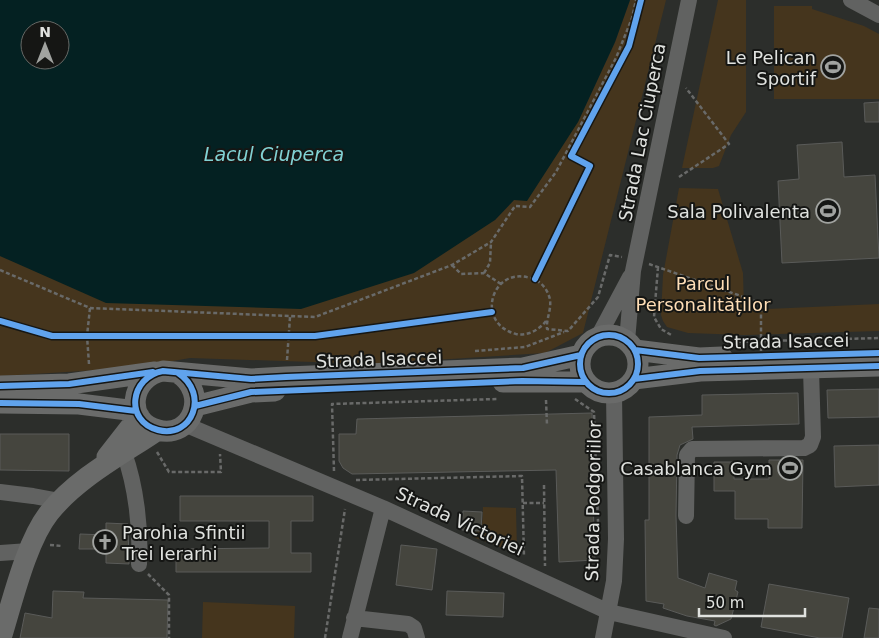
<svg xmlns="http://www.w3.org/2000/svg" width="879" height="638" font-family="'DejaVu Sans',sans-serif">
<rect width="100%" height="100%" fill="#2c2e2b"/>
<path fill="#45351d" d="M630 0H666L583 333 545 353 371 364 190 358 133 368 0 376V256L22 265 495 220 514 200 578 122 615 42Z
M718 0H746V112L731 135 719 166 713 168H682Z
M774 6H812V9L864 26 879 34V99H774Z
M679 188 718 189 743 273 744 310 879 304V331L744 335 688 333 667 327 663 321 661 315 663 275Z
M483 507 516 508 517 553 473 537V532L482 531Z
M203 602 295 606 294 638H202Z"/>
<path fill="#042122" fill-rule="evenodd" d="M0 0H630L615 42 578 122 527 201 514 200 495 220 414 273 301 309 106 303 0 256ZM30 30H60V60H30Z"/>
<path fill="#45453e" stroke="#5a5b59" d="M879 102V122H865L864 103Z
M842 142 844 177 875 175 879 258 782 263 778 181 799 179 797 145Z
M879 389V417L828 418 827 390Z
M798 393 799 424 692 427 693 439 680 445 677 455 676 516 678 578 705 588 709 573 737 581 735 590 738 592 731 619 716 626 714 625 715 621 687 616 663 608 664 604 646 601 645 520H649V417L702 415V395Z
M592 413 594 469H592L595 560 559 562 556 470 352 474 343 468 339 461V434H356L357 419Z
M0 434H69V471L0 470Z
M879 445V485L835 487 834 446Z
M769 460H803L802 528H768V519H735V491H714V462H734V479H769Z
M180 496H313V521H291V553H311V572H176V549L269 548V521H180Z
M463 511 482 512 481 531 462 530Z
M106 523 128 524 129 564 106 563V549H79L80 534 106 535Z
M401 545 437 549 432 590 396 585Z
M769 584 849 598 842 638H820L761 627Z
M53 591 84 592 83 598 168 600 167 638H20L25 613 52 618Z
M447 591 504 593 503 617 446 615Z
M869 608 879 609V638H864Z"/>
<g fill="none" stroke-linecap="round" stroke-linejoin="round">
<path stroke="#696a69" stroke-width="2.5" stroke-dasharray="4 2.5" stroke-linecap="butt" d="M679 177 729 144 686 88
M649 264 761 303V352
M452 265 461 274 484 273 501 284
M658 267 654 317 661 329 673 336
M0 270 90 308 315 317 452 265 491 242 515 206 530 207 556 172 616 58 632 18 636 0
M484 273 490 263 491 242
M546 321C539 330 528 336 516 334 474 323 492 266 530 278 539 280 546 287 549 296 553 307 546 318 547 329L568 331 598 297 610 255 622 257
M731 342 879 338
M475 351 525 347 564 332
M287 360 290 317
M89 364 87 336 90 308
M575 399 594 412 599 549
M546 400 547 425
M157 452 169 472H221L220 454
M334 471 332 404 497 399
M356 480 522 476 524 557
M544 485 545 566
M523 503H544
M50 545 62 546
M148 574 169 595V638
M325 638 345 509"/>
<path stroke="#616261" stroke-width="16" d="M851 0 879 15
M598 337 630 277
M627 341 633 271 689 0
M184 424 383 508 609 612 724 638
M124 453C136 486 141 529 139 564
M0 492 33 496 60 501
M686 516 687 455 692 449 804 448 810 445 813 437 811 369
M0 553 29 551
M354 618 408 624 414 628 417 638
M350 638 383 508
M603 638 614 581 616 539 614 393"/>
<path stroke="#6a6b6a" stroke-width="21" d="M580 364a29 29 0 1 1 58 0a29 29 0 1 1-58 0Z
M635 350 699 358 722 357
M178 373C210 394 192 439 158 430 124 421 130 377 163 371L251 379 286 377 523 368 581 355
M634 379 700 371 879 366
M503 382H585
M0 386 69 384 155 372
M0 403 79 404 136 411
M195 406 251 392 275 391
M107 457 139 416
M1 638C12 603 26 542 49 513 77 478 121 455 158 430"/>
<g stroke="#151614" stroke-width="9">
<path id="cycleway" d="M535 279 590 166 571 156 629 46 641 0
M0 321 52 336H315L492 312
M580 364a29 29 0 1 1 58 0a29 29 0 1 1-58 0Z
M635 350 699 358 879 353
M178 373C210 394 192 439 158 430 124 421 130 377 163 371L251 379 286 377 523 368 581 355
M634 379 700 371 879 366
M0 386 69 384 153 372
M0 403 79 404 136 411
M195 406 251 392 522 381 585 382"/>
</g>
<use href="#cycleway" stroke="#60a3ed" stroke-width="6"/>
</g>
<defs>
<g id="stadium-ring" transform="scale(1.25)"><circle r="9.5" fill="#151614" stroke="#a1a3a0" stroke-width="1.5"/><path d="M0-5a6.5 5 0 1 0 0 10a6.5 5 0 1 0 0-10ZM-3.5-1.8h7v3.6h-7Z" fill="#a1a3a0"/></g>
<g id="church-ring" transform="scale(1.25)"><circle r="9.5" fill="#151614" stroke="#a1a3a0" stroke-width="1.5"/><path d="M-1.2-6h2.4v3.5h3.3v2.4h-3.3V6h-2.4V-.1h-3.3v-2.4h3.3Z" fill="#a1a3a0"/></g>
</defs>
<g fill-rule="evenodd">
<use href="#stadium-ring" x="833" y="67"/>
<use href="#stadium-ring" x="828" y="211"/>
<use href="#stadium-ring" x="790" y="468"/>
<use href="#church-ring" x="105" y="542"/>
</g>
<g text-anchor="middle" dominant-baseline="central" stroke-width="4" stroke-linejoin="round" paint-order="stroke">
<g font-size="18" fill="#e0e2df" stroke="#151614" text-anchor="end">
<text x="816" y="57">Le Pelican<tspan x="816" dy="21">Sportif</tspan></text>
<text x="810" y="211">Sala Polivalenta</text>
<text x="772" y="468">Casablanca Gym</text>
<text x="122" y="532" text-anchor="start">Parohia Sfintii<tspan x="122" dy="21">Trei Ierarhi</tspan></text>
</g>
<g font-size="18" fill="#e0e2df" stroke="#151614">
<text transform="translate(642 132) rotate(-79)">Strada Lac Ciuperca</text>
<text transform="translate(786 341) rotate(-1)">Strada Isaccei</text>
<text transform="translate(379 359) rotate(-2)">Strada Isaccei</text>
<text transform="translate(593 501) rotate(-89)">Strada Podgoriilor</text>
<text transform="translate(460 521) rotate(25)">Strada Victoriei</text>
</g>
<g font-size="18" fill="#ffdeb6" stroke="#151614">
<text x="703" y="283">Parcul<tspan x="703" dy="21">Personalităților</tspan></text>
</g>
<g font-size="19" font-style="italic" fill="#81d2d4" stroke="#151614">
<text x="274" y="154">Lacul Ciuperca</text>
</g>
</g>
<g transform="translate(45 45)"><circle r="24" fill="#151614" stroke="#666865"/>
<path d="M0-4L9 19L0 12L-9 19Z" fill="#a1a3a0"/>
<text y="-8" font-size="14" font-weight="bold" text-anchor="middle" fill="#e0e2df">N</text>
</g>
<path d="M699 608v8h106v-8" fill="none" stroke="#e0e2df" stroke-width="2.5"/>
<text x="706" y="608" font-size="15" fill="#e0e2df" stroke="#151614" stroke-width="4" paint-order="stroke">50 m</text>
</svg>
